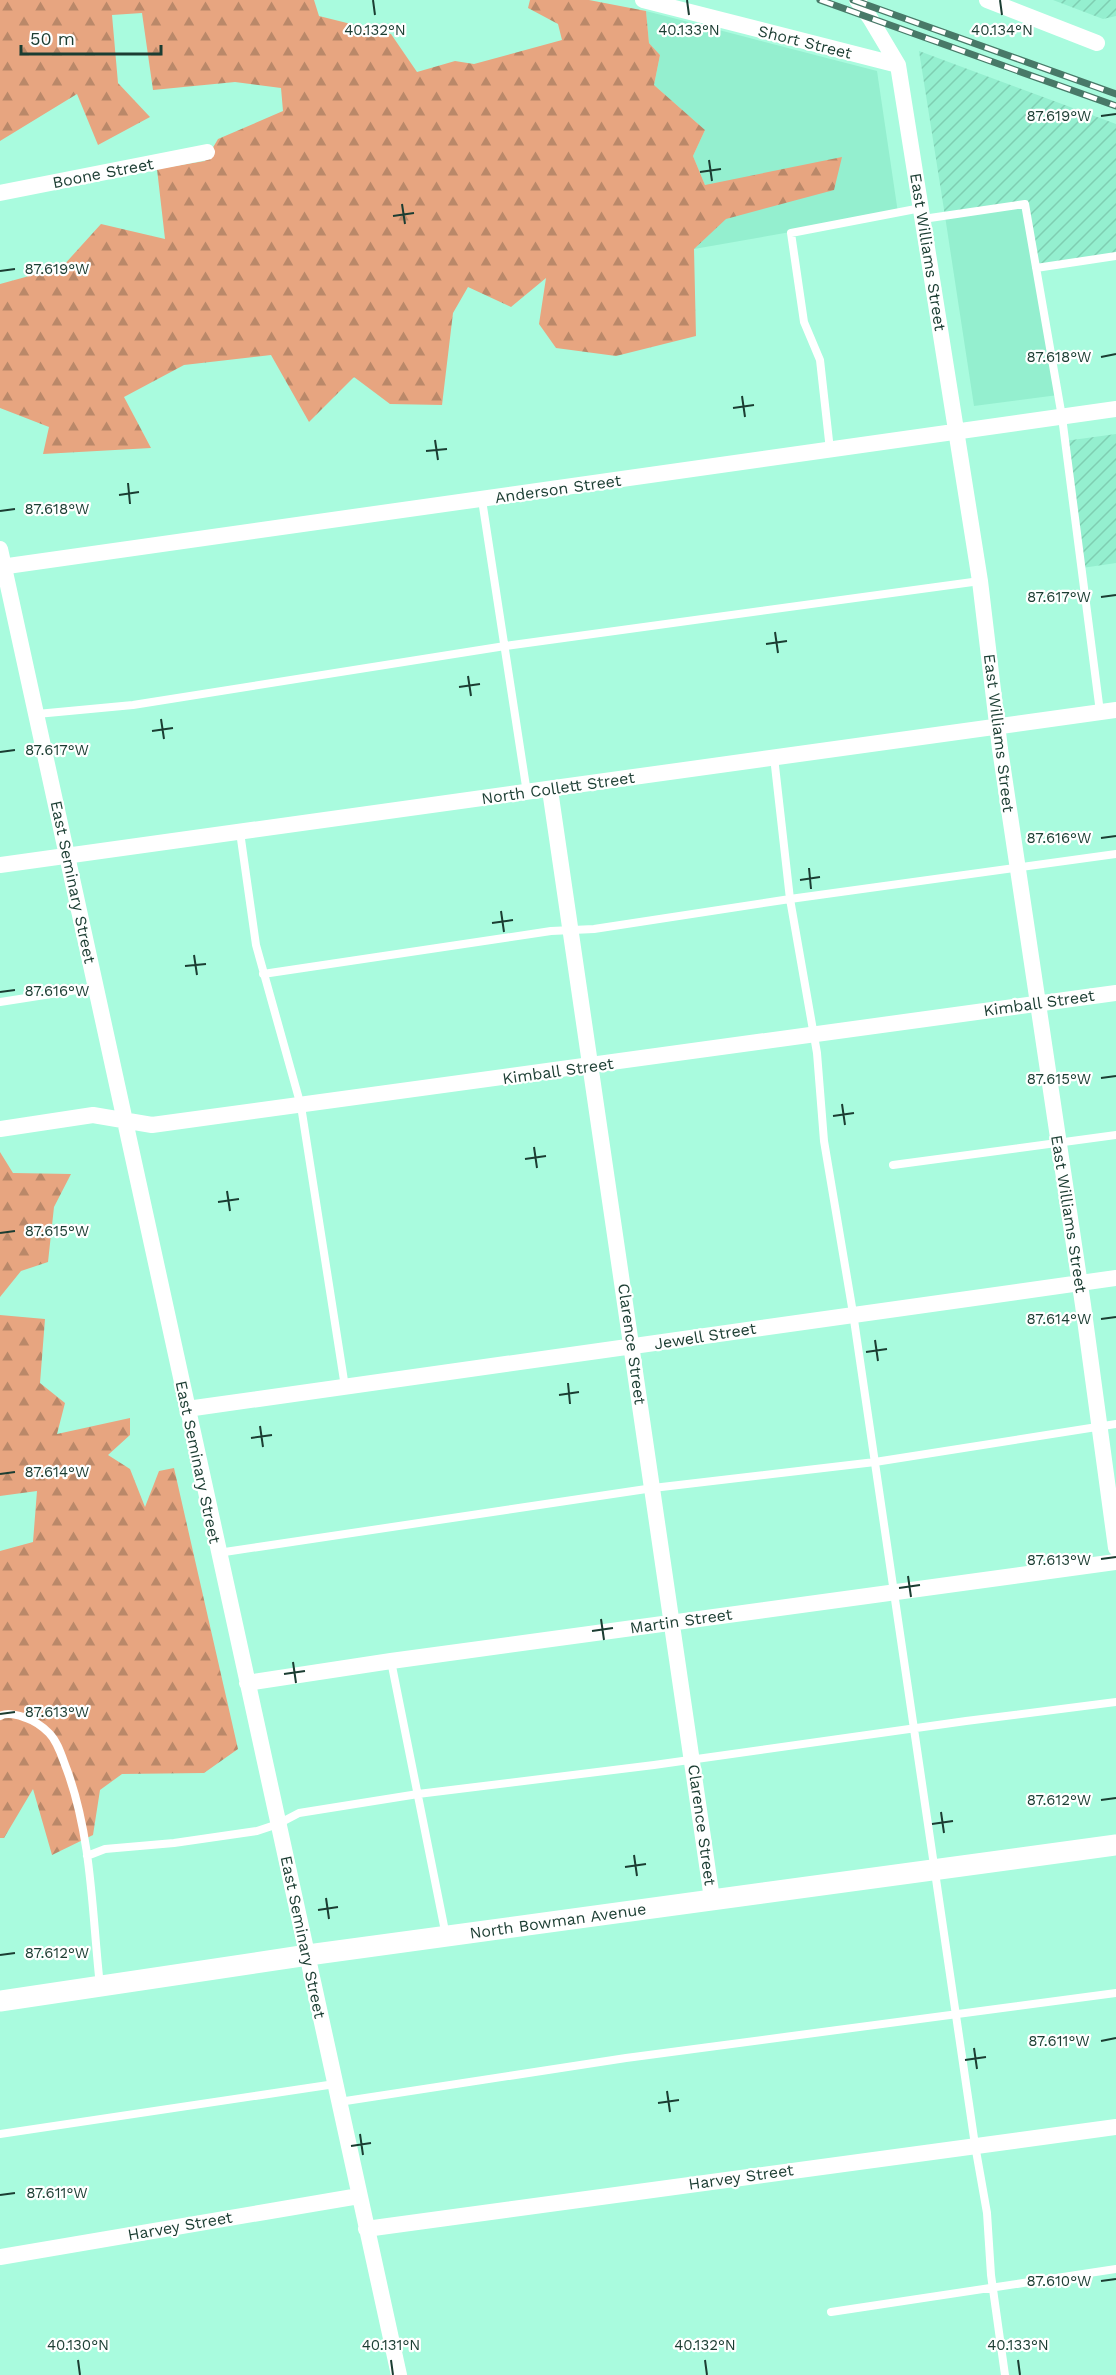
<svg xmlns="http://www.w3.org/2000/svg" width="1116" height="2375" font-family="'Work Sans',sans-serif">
<defs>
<pattern id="industrial-furrows" width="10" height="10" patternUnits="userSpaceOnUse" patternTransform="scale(1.5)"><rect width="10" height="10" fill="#94efcf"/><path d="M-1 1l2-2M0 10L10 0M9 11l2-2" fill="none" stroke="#7fceb2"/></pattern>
<pattern id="forest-firs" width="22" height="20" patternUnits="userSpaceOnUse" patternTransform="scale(1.5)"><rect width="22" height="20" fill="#e7a580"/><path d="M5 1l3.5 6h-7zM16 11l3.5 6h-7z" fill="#ba8869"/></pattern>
</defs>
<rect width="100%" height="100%" fill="#a9fbde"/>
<path fill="#94efcf" d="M646 11 877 71 898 213 694 249 705 185 693 156 705 130 654 85 660 55 649 43Z
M1025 204 1058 395 974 406 945 216Z"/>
<path fill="url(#industrial-furrows)" d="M1053 0H1116V16L1103 19Z
M919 51 1116 124V256L1036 268 1025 205 945 216Z
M1116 434V563L1082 568 1065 441Z"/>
<path fill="url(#forest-firs)" d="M0 0H314L319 16 391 34 417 72 455 61 474 64 562 40 558 24 528 8 530 0H589L646 11 649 43 660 55 654 85 705 130 693 156 705 185 842 157 834 190 726 219 694 249 696 336 616 356 556 348 539 324 546 278 511 307 468 287 453 313 442 405 390 404 354 377 309 422 271 355 184 365 124 397 151 448 43 454 49 427 0 408V284L62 267 101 224 165 239 157 169 205 161 218 139 283 111 281 88 235 82 153 90 142 13 112 15 118 83 150 117 98 145 77 94 0 141Z
M0 1152 13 1173 71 1174 54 1207 48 1262 21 1271 0 1297Z
M0 1315 45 1319 40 1383 65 1403 57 1434 130 1418V1435L108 1455 130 1469 145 1507 159 1471 174 1468 238 1749 204 1773 122 1774 100 1790 93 1835 52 1855 33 1789 4 1838H0V1551L33 1542 37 1491 0 1496Z"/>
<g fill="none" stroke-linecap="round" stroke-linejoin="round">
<path stroke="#fff" stroke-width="8" d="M923 219 1025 204 1062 417 1100 712
M1036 268 1116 256
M830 450 820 360 804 322 791 233 921 208
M482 500 527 793
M37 714 133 705 505 646 980 581
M774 757 790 899 817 1053 824 1141 853 1313 975 2145 987 2213 991 2275 1005 2375
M240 832 256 945 301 1106 345 1387
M263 974 551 931 594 929 790 899 1116 854
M0 1002 96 987
M893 1165 1116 1135
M218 1553 653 1488 875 1462 1116 1424
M391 1661 446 1936
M0 1716C7 1712 19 1715 26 1718 35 1721 42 1726 49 1733 58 1742 62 1757 67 1770 92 1838 92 1914 100 1986
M87 1856 105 1849 174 1843 257 1831 278 1824 299 1813 418 1794 654 1765 966 1721 1116 1702
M339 2102 626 2058 1116 1993
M0 2134 335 2084
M831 2312 1116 2269"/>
<path stroke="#fff" stroke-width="16" d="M643 0 898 65
M857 0 870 18 898 65 980 581 1000 749 1083 1305 1116 1548
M987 0 1097 43
M0 193 207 152
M0 549 399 2375
M0 567 1116 409
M550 790 712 1899
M0 865 1116 710
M0 1129 93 1115 152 1125 1116 993
M187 1409 1116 1278
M247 1683 391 1661 1116 1562
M366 2229 1116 2127
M0 2257 359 2196"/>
<path stroke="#fff" stroke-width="21" d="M0 2001 308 1955 1116 1845"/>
<g stroke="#487968" stroke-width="7">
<path id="rail" d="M820 0 1116 106
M853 0 1116 94"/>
</g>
<use href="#rail" stroke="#fff" stroke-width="4.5" stroke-dasharray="14" stroke-linecap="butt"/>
</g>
<path fill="none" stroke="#1b3d32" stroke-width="2" d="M373 0 375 15M687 0 689 15M1000 0 1002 15M1101 116 1116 114M709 160 712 181M700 172 721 169M402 204 405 224M393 216 414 213M0 271 15 269M1101 357 1116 354M742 396 745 417M733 408 754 405M435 440 438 460M426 451 447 449M128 483 130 504M119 495 139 492M0 511 15 509M1101 597 1116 595M775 632 778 653M766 644 787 641M468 676 471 696M459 687 480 684M161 719 164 739M152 731 173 728M0 752 15 750M1101 838 1116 836M809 868 811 889M800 880 820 877M501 911 504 932M492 923 513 920M194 955 197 975M185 966 206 964M0 992 15 990M1101 1078 1116 1076M842 1104 845 1125M833 1116 854 1113M534 1147 537 1168M525 1159 546 1156M227 1191 230 1211M218 1202 239 1199M0 1233 15 1231M1101 1319 1116 1317M875 1340 878 1361M866 1352 887 1349M568 1383 570 1404M559 1395 579 1392M260 1426 263 1447M251 1438 272 1435M0 1474 15 1472M1101 1559 1116 1557M908 1576 911 1597M899 1588 920 1585M601 1619 604 1640M592 1631 613 1628M293 1662 296 1683M284 1674 305 1671M0 1714 15 1712M1101 1800 1116 1798M941 1812 944 1833M932 1824 953 1821M634 1855 637 1876M625 1867 646 1864M326 1898 329 1919M318 1910 338 1907M0 1955 15 1953M1101 2041 1116 2038M974 2048 977 2069M965 2060 986 2057M667 2091 670 2112M658 2103 679 2100M360 2134 363 2155M351 2146 371 2143M0 2195 15 2193M1101 2281 1116 2279M78 2360 80 2375M391 2360 393 2375M705 2360 707 2375M1018 2360 1020 2375"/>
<g text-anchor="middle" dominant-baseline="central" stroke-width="4.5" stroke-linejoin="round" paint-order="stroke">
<g font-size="16" fill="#1b3d32" stroke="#fff">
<text transform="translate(805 42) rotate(14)">Short Street</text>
<text transform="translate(103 173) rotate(-11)">Boone Street</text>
<text transform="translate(928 252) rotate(81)">East Williams Street</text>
<text transform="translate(558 489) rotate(-8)">Anderson Street</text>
<text transform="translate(999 733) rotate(83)">East Williams Street</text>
<text transform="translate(558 788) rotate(-8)">North Collett Street</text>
<text transform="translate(73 882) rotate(78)">East Seminary Street</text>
<text transform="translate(1039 1003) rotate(-8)">Kimball Street</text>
<text transform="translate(558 1071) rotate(-8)">Kimball Street</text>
<text transform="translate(1069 1214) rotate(81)">East Williams Street</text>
<text transform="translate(705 1336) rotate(-9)">Jewell Street</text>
<text transform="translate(632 1344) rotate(82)">Clarence Street</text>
<text transform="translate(198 1462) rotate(78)">East Seminary Street</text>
<text transform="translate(681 1621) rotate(-8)">Martin Street</text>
<text transform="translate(702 1825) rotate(82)">Clarence Street</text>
<text transform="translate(558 1921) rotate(-8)">North Bowman Avenue</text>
<text transform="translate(303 1937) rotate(78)">East Seminary Street</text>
<text transform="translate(741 2177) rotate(-8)">Harvey Street</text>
<text transform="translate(180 2226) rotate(-10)">Harvey Street</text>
</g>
</g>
<g font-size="15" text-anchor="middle" fill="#1b3d32" stroke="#fff" stroke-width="4.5" stroke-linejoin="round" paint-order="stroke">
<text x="375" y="35">40.132°N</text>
<text x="689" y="35">40.133°N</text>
<text x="1002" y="35">40.134°N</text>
<text x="1059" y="121">87.619°W</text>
<text x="57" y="274">87.619°W</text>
<text x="1059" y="362">87.618°W</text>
<text x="57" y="514">87.618°W</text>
<text x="1059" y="602">87.617°W</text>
<text x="57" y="755">87.617°W</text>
<text x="1059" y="843">87.616°W</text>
<text x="57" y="996">87.616°W</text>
<text x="1059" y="1084">87.615°W</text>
<text x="57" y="1236">87.615°W</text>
<text x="1059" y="1324">87.614°W</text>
<text x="57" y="1477">87.614°W</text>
<text x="1059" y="1565">87.613°W</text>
<text x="57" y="1717">87.613°W</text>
<text x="1059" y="1805">87.612°W</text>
<text x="57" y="1958">87.612°W</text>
<text x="1059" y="2046">87.611°W</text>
<text x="57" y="2198">87.611°W</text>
<text x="1059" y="2286">87.610°W</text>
<text x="78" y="2350">40.130°N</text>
<text x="391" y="2350">40.131°N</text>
<text x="705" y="2350">40.132°N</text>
<text x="1018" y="2350">40.133°N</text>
</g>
<path d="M21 45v9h140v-9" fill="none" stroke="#1b3d32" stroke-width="3"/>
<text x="30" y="45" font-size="18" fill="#1b3d32" stroke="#ffffff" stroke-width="4.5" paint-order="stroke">50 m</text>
</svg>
